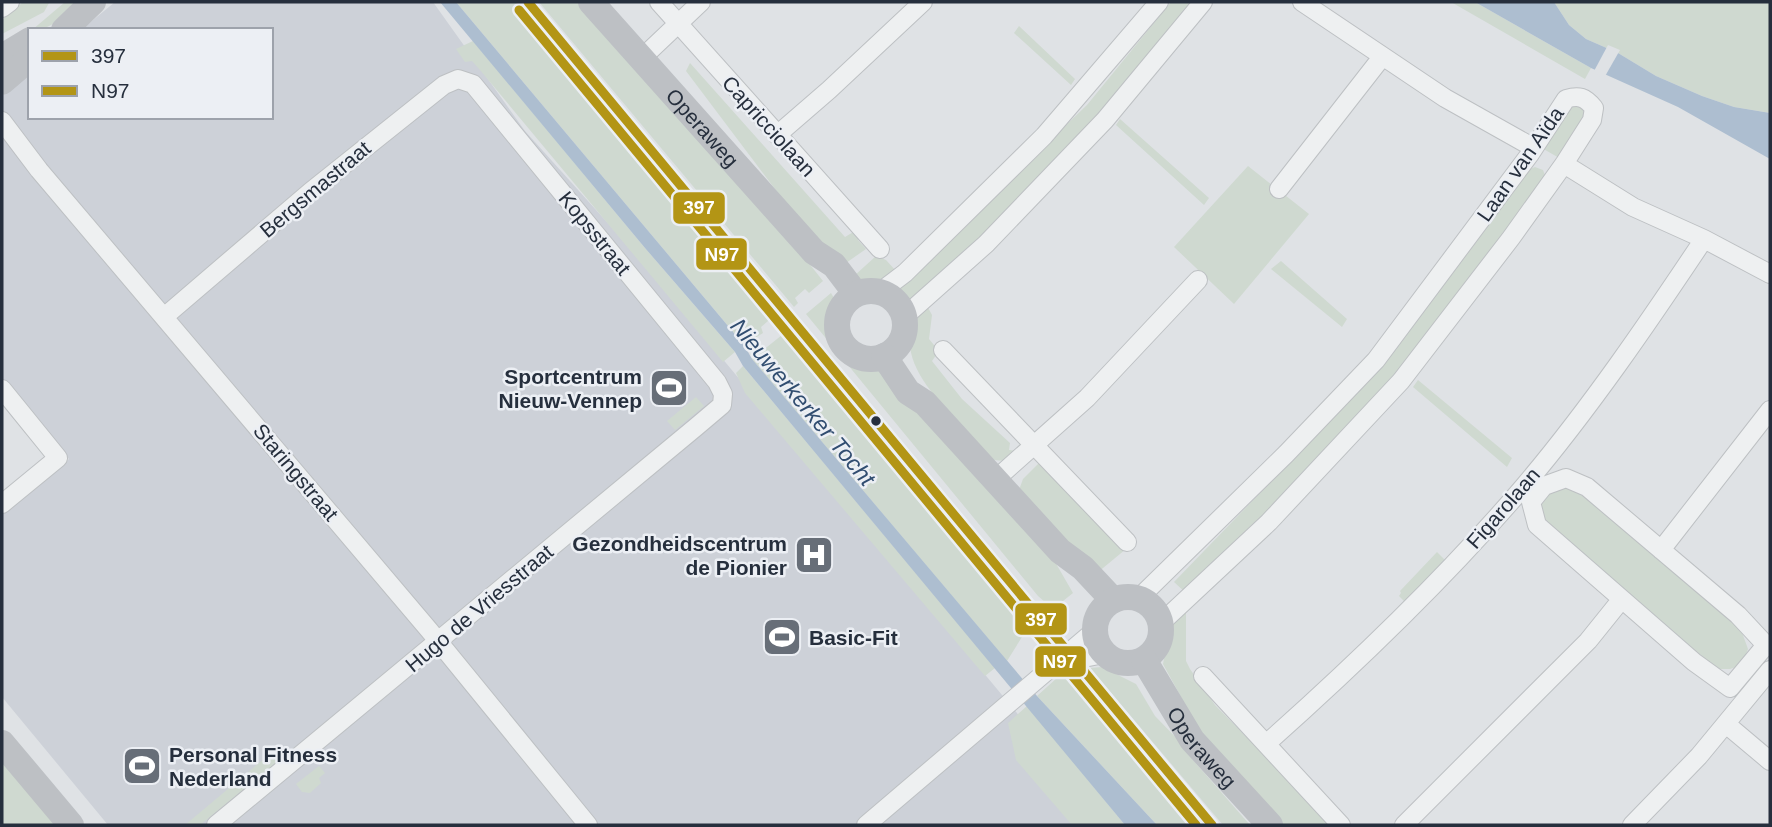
<svg xmlns="http://www.w3.org/2000/svg" width="1772" height="827" font-family="Arial,sans-serif">
<rect width="100%" height="100%" fill="#dfe2e5"/>
<path fill="#cdd1d8" d="M115 2H433L525 131 633 251 1110 825H108L2 697V515L69 459 2 381V96L30 73V117H271V30H81Z"/>
<path fill="#cfd9d0" d="M23 2 49 3 44 12 2 34V20Z
M65 2H76C62 16 53 30 32 30Z
M456 2H516L776 314 761 327 763 333 744 345Z
M539 2H581L781 228 823 281 809 293 805 289 795 298 798 303 794 307Z
M1171 2H1194L1098 116 987 235 910 304 895 289 1087 105Z
M1451 2H1475L1591 68 1585 79Z
M1554 2H1770V113L1734 107 1702 96 1656 76 1618 53 1586 39 1569 25Z
M1019 26 1075 79 1071 85 1014 33Z
M473 41 645 248 735 352 723 362 480 70 472 61 465 62 456 49Z
M690 63 845 237 855 231 861 235 858 240 866 249 843 265 790 209 686 71Z
M1579 103 1587 113 1561 159 1540 147 1569 106Z
M1120 119 1209 198 1204 205 1116 125Z
M1248 166 1309 214 1234 304 1174 247Z
M1535 167 1543 170 1546 178 1397 377 1187 594 1174 582 1378 371 1528 170Z
M876 256 886 260 896 271C880 283 873 286 854 276Z
M1281 261 1347 319 1342 327 1271 269Z
M831 293C845 313 820 336 846 357 854 364 862 363 872 366 877 367 883 372 887 374L1047 548 1073 593 1053 609 1038 596 806 314Z
M926 304 932 315 929 339 939 351 932 361 962 399 1010 443 1009 450 1017 451C1009 460 999 464 988 457 978 450 968 434 959 424 929 390 886 348 926 304Z
M782 335 1027 629 1007 661 752 359Z
M743 366 995 668 985 676 745 393 736 373Z
M1418 380 1512 458 1507 467 1413 387Z
M696 397 704 406 675 430 667 421Z
M1042 460 1126 549 1097 573 1019 490 1023 479Z
M1551 488 1568 489 1589 495 1740 627 1748 649 1742 665 1730 669H1712L1591 567 1540 516 1539 500Z
M1437 552 1445 560 1405 602 1399 596 1401 593 1400 591Z
M1186 611V661L1190 669 1215 705 1333 825H1282L1210 750 1163 664 1171 623Z
M1102 667 1136 684 1155 716 1187 749 1192 759 1250 825H1223L1090 668Z
M1068 668 1195 825H1157L1037 696Z
M1027 706 1125 825H1072L1016 760 1008 723Z
M272 752 276 757V763L200 825H185Z
M2 757 60 825H2Z
M319 766 325 773 319 778 321 783 310 793 302 792 296 784Z"/>
<path fill="#adbed0" d="M440 2H456L744 345 752 359 1037 696 1157 825H1125L743 366 735 352 645 248Z
M1475 2H1554L1569 25 1586 39 1618 53 1656 76 1702 96 1734 107 1770 113V159L1678 107 1591 68Z"/>
<path fill="#dfe2e5" d="M1608 45 1620 50 1604 78 1593 73Z"/>
<g fill="none" stroke-linecap="round" stroke-linejoin="round">
<g stroke="#bdc0c3" stroke-width="20">
<path id="street" d="M659 2 880 249
M1302 2 1445 98 1534 148
M2 8 10 2
M642 58 701 2
M2 121 39 170 429 630 588 825
M777 135 829 90 923 2
M1564 164 1633 207 1704 239 1770 274
M1279 189 1382 57
M880 292 905 273 1044 136 1159 2
M164 317 310 192 444 85 458 79 473 84 717 382 723 394 722 405 696 427 216 825
M904 317 986 244 1105 120 1203 2
M943 350 1127 542
M2 389 58 458 2 504
M1566 478 1587 487 1738 615 1766 645 1730 688 1694 662 1537 525 1531 502 1544 486Z
M996 479 1087 398 1198 280
M1661 550 1770 410
M1139 598 1286 454 1376 360 1530 154 1566 99C1579 95 1585 97 1594 108L1592 120 1564 164 1511 238 1401 381 1269 522 1161 623
M1058 663 1104 654
M1203 676 1341 825
M1726 724 1770 761
M1266 744C1357 663 1446 578 1525 485 1590 408 1648 323 1704 239
M866 825 1094 631
M1404 825 1588 641 1621 600
M1632 825 1699 756 1770 670"/>
</g>
<use href="#street" stroke="#eef0f1" stroke-width="18"/>
<g stroke="#bdc0c4" stroke-width="26">
<path id="s1" d="M591 2 814 252 834 265 856 294"/>
<path d="M64 30 93 2"/>
<path d="M2 57 30 40"/>
<path d="M2 82 30 58"/>
<circle cx="871" cy="325" r="34"/>
<path d="M884 356 908 392 925 403 1060 551 1083 568 1113 600"/>
<circle cx="1128" cy="630" r="33"/>
<path id="s2" d="M1144 660 1192 740 1270 825"/>
<path d="M2 743 71 825"/>
</g>
<g stroke="#eceff4" stroke-width="14">
<path id="bus-1" d="M528 2 1212 825"/>
</g>
<g stroke="#eceff4" stroke-width="14">
<path id="bus-2" d="M519 10 1196 825"/>
</g>
<use href="#bus-1" stroke="#b39515" stroke-width="9"/>
<use href="#bus-2" stroke="#b39515" stroke-width="9"/>
</g>
<defs>
<g id="stadium-square" transform="scale(2.0125)"><rect x="-9" y="-9" width="18" height="18" rx="4" fill="#676e78" stroke="#eceff4"/><path d="M0-5a6.5 5 0 1 0 0 10a6.5 5 0 1 0 0-10ZM-3.5-1.8h7v3.6h-7Z" fill="#fff"/></g>
<g id="hospital-square" transform="scale(2.0125)"><rect x="-9" y="-9" width="18" height="18" rx="4" fill="#676e78" stroke="#eceff4"/><path d="M-5-5h3v3.5h4V-5h3V5h-3V1.5h-4V5h-3Z" fill="#fff"/></g>
</defs>
<g fill-rule="evenodd">
<use href="#stadium-square" x="669" y="388"/>
<use href="#hospital-square" x="814" y="555"/>
<use href="#stadium-square" x="782" y="637"/>
<use href="#stadium-square" x="142" y="766"/>
</g>
<circle fill="#262f3d" stroke="#eceff4" stroke-width="2.5" cx="876" cy="421" r="6"/>
<g text-anchor="middle" dominant-baseline="central" stroke-width="5" stroke-linejoin="round" paint-order="stroke">
<g font-size="21" fill="#262f3d" stroke="#eceff4">
<text transform="translate(769 126) rotate(48)">Capricciolaan</text>
<text stroke="none"><textPath href="#s1" startOffset="168">Operaweg</textPath></text>
<text transform="translate(1520 164) rotate(-55)">Laan van Aïda</text>
<text transform="translate(315 189) rotate(-40)">Bergsmastraat</text>
<text transform="translate(595 233) rotate(51)">Kopsstraat</text>
<text transform="translate(296 472) rotate(50)">Staringstraat</text>
<text transform="translate(1503 508) rotate(-49)">Figarolaan</text>
<text transform="translate(479 608) rotate(-40)">Hugo de Vriesstraat</text>
<text stroke="none"><textPath href="#s2" startOffset="105">Operaweg</textPath></text>
</g>
<g font-size="21" font-weight="bold" fill="#262f3d" stroke="#eceff4" text-anchor="end">
<text x="642" y="376">Sportcentrum<tspan x="642" dy="24">Nieuw-Vennep</tspan></text>
<text x="787" y="543">Gezondheidscentrum<tspan x="787" dy="24">de Pionier</tspan></text>
<text x="809" y="637" text-anchor="start">Basic-Fit</text>
<text x="169" y="754" text-anchor="start">Personal Fitness<tspan x="169" dy="24">Nederland</tspan></text>
</g>
<g font-size="23" font-style="italic" fill="#314d70" stroke="#eceff4">
<text transform="translate(803 402) rotate(50)">Nieuwerkerker Tocht</text>
</g>
</g>
<g stroke="#eceff4" stroke-width="2.5">
<rect x="672" y="191" width="54" height="34" rx="7" fill="#b39515"/>
<rect x="695" y="237" width="53" height="34" rx="7" fill="#b39515"/>
<rect x="1014" y="602" width="54" height="34" rx="7" fill="#b39515"/>
<rect x="1034" y="645" width="53" height="33" rx="7" fill="#b39515"/>
</g>
<g font-size="19" text-anchor="middle" font-weight="bold" fill="#fff">
<text x="699" y="214">397</text>
<text x="722" y="261">N97</text>
<text x="1041" y="626">397</text>
<text x="1060" y="668">N97</text>
</g>
<rect width="1772" height="827" fill="none" stroke="#262f3d" stroke-width="7"/>
<rect x="28" y="28" width="245" height="91" fill="#eceff4" stroke="#9da2ab" stroke-width="2"/>
<rect x="42" y="51" width="35" height="10" fill="#b39515" stroke="#9da2ab" stroke-width="2"/>
<text x="91" y="63" font-size="21" fill="#262f3d">397</text>
<rect x="42" y="86" width="35" height="10" fill="#b39515" stroke="#9da2ab" stroke-width="2"/>
<text x="91" y="98" font-size="21" fill="#262f3d">N97</text>
</svg>
